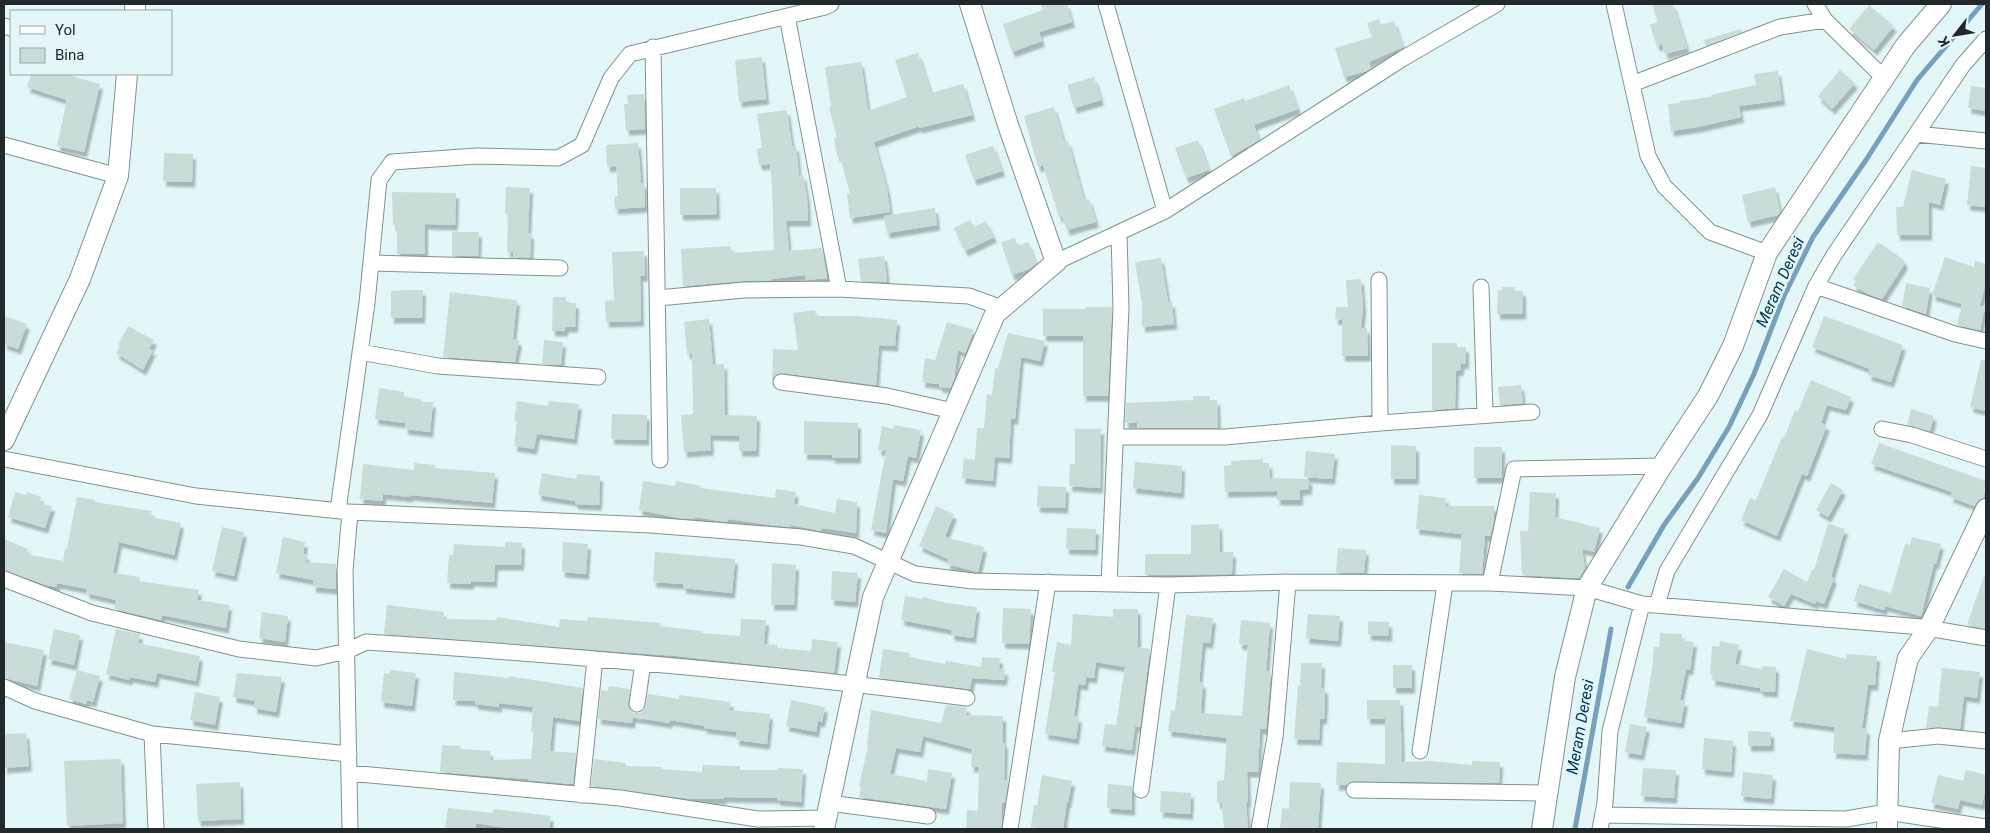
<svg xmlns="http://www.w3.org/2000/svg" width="1990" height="833" font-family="Roboto,sans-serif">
<defs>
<filter id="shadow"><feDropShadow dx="3" dy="5.5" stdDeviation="1" flood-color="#0004"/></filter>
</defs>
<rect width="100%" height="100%" fill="#e3f7f8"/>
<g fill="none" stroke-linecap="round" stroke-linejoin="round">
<path stroke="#77a0bd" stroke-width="5" d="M1628 587 1664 525 1698 478 1729 427 1754 374 1784 296 1813 237 1866 160 1917 80 1982 4
M1575 829 1611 629"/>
</g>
<path fill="#c9dcd7" filter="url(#shadow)" d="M1040 4H1067L1072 22 1039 32 1042 41 1012 52 1003 24 1043 10Z
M1652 4H1673L1687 48 1665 54 1662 44 1657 46 1650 25 1658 22Z
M1869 5 1894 26 1874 50 1849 29Z
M1379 19 1381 25 1394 21 1403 47 1369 62 1371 68 1367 71 1344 77 1335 48 1372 37 1367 23Z
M1741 29 1742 32 1706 46 1704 40Z
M918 53 931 93 963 84 972 115 919 128V126L874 142 887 189 890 212 850 218 847 194H850L840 156H837L834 138H837L829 107 831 106 825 67 861 62 868 111 907 97 895 60Z
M762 57 766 99 739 102 735 60Z
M1840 70 1855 83 1832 109 1818 96Z
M1778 71 1782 100 1739 106 1741 117 1698 127 1671 131 1668 104 1680 103V101L1711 97V95L1756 85 1754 74Z
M31 74H65L100 84 84 152 57 146 67 100 27 87Z
M1094 77 1101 100 1074 108 1067 85Z
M1289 85 1298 109 1254 125 1259 140 1231 156 1214 109 1244 98 1245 101Z
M1971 86 1986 88V111L1968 108Z
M644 94 645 129 626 130 624 104H628L627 95Z
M1054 107 1064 142 1068 141 1084 200 1089 199 1096 222 1067 230 1062 216 1059 217 1043 165 1038 167 1024 116Z
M787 110 792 146H796L799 176 803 175 807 198 808 221H786L789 251 822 248 827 278 806 280 805 275 772 279V280L743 281 683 286 681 249 731 246V253L774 250 772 187 770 164 759 165 757 149 762 148 757 114Z
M1198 140 1209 170 1186 178 1175 148Z
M638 143 641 183H644L645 207 615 209 614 197 618 196 616 166 607 167 606 145Z
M993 146 1002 171 974 180 965 155Z
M164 153 193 154 192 182 163 181Z
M1971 166 1986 168V207L1967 205Z
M1912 170 1946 179 1940 205 1929 202V235H1897L1896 207H1903Z
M506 187 530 188 528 233 531 234 530 258 513 257V252H507L508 214H505Z
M1775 187 1780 212 1778 215 1748 222 1742 195Z
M680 188H716L717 214 680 215Z
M392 192 456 193 455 225 425 224V254H397V225H393Z
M935 208 937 225 887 233 884 216Z
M970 220 974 227 986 221 994 237 965 251 954 228Z
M452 232H479L478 256H452Z
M1015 238 1017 246 1028 242 1036 264 1029 269 1012 275 1001 242Z
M1878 242 1904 260V265L1882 299 1866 293 1853 285 1856 281 1853 279Z
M644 251 645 276H640L641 321 606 322 605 301 614 300 612 252Z
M884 256 887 282 861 281 858 259Z
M1945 257 1974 267 1975 261 1986 264V281L1980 306 1985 307 1980 330 1957 325 1962 304 1932 295Z
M1161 258 1168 302H1172L1174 324 1142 327V304L1135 262Z
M1361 279 1363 308 1361 328H1367L1368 356H1342V320L1335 319 1336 307H1348L1346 280Z
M1906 283 1930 288 1926 314 1902 306Z
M1502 287H1515V291H1523V314H1497L1498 290H1502Z
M407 290H423L422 318H391V291Z
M450 292 517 300 513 339 519 340 515 362 443 357Z
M553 297H566V303H576L575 327H565V331H552Z
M1086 307H1112L1108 396H1083V336H1043V309H1086Z
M815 310 816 316H856L897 320 895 346 879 345 876 385 782 373 777 374 772 381 773 349 798 350 793 313Z
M4 316 27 324 18 349 4 344Z
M1824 316 1903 345 1891 382 1868 375 1870 369 1812 347Z
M709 319 713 365 724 364 725 415 757 416 756 451H739V436L710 435 711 450 684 452 681 415 693 414 692 353 687 354 684 322Z
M947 322 974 330 965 353 958 350 954 379 950 388 939 387V384L922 382 925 358 935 360Z
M128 326 154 340 149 349 153 350 143 370 116 353 120 346 118 345Z
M1008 333 1045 341 1040 361 1021 357 1015 419H1011L1009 458 995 457 993 481 962 478 964 458 975 460 977 428H984L987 394 992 395 995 368H998Z
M544 340 563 342 561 365 542 364Z
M1432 343H1457V347H1466V363L1461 364V370L1456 371 1455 408 1432 410Z
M1981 360H1986V411L1970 407Z
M1811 380 1851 397 1846 410 1827 405 1821 423 1827 425 1807 476 1802 474 1777 536 1741 520 1750 498 1756 500 1782 437 1784 438 1795 410 1798 411Z
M1521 385 1523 403 1500 405 1498 387Z
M379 388 404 392 403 397 421 399V402H433L430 432 405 429V423L375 419Z
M1193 396H1210V400H1217L1218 428H1137V423H1125L1126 403 1193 400Z
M517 401 548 406 549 401 579 404 574 439 537 434 534 449 514 446 517 421H514Z
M1911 409 1934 416 1930 431 1907 425Z
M612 414 647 415 646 440 611 439Z
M804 421 858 423V458H832V455L804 454Z
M894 425 921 430 916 458 908 456 903 481 893 479 886 533 871 530 886 451 878 450 882 426 893 429Z
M1075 429H1101L1100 488 1069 486 1070 464H1075Z
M1879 443 1986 481V488L1983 498 1979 500 1974 506 1950 497 1952 492 1871 464Z
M1391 445 1416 446V479H1391Z
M1474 447H1502V478H1474Z
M1306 451 1335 454 1332 479 1304 477Z
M1263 459V463H1269L1270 478 1309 479V489L1300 490V500H1277V491L1225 492 1224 466 1231 465V461Z
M1135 462 1182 466 1181 493 1133 488Z
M414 463 435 465V468L495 473 492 503 410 495V497L383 494V501L360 499 363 464 414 470Z
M542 473 576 479 577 474 600 476 599 505 575 504V501L538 495Z
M643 481 675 486 676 481 701 486 700 488 775 498 776 489 796 492 794 504 835 513 837 499 857 502 856 533 822 528 821 531 791 525V527L770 525 728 519 727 522 695 517V519L679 518 639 510Z
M1831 483 1843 490 1828 517 1816 510Z
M1038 486 1066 487 1065 508 1037 507Z
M15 492 26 495 27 492 41 497 40 503 52 506 45 528 8 517Z
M1530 492 1556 493 1555 517 1600 528 1594 552 1582 549 1585 568 1579 578 1522 575 1520 531H1528Z
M1419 495 1446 498 1445 506H1494V520L1490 536H1485L1482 574 1459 573 1462 534 1416 529Z
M77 497 95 500V502L152 511 150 517 181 523 174 555 119 542 113 573 140 577 139 581 199 590 197 600 229 605 226 628 162 615 161 620 115 609 116 600 86 593 87 589 57 583V587L46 585 4 570V539L28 549 26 554 63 561 65 549H67Z
M936 506 954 514 945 537 984 547 978 572 947 564 948 559 919 546Z
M1219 524 1220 552H1233L1232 574 1145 575V554H1191V525Z
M1828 524 1845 529 1831 577 1834 578 1824 604 1816 601 1815 604 1791 594 1784 606 1768 597 1784 569 1807 582 1812 570H1814Z
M222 527 244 532 234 576 212 571Z
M1067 528 1096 529 1095 550 1066 549Z
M283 537 305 542 303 554 307 555 305 562 336 564V589L313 587V580L276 573Z
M1912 537 1941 544 1936 564 1934 563 1921 616 1885 606 1884 610 1854 601 1859 584 1891 593 1905 544 1910 545Z
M505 542 522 543 521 565H495L494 582 471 581V584L447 583 449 555H453L454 544 505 547Z
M563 542 588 544 586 574 562 572Z
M1338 548 1366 550 1364 573H1336Z
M655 552 735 559 732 593 683 588V584L653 582Z
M772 563 796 565 794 605H771Z
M832 571 858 573 855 602 831 600Z
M1984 576H1986V629L1967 625Z
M905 596 922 599 923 597 946 603 977 607 973 638 951 635 952 630 901 620Z
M387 605 444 612 443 619 497 620V617L559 627 560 619 587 621 588 617 661 623 660 626 702 631 701 633 740 636 741 619 766 620 764 644 778 645V648L811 651 812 639 838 642 834 673 677 656 384 634Z
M1003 608 1031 609 1029 644 1002 643Z
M1113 609H1138V647L1150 649 1140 727H1135L1132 750 1102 746 1105 724 1116 725 1125 667 1096 662 1094 678 1086 677 1085 685 1078 684 1074 716 1079 717 1076 739 1045 734 1055 672H1052L1057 642 1071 645 1073 614 1113 617Z
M262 612 288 616 285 642 259 638Z
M1308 614 1340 616 1338 641 1306 638Z
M1186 615 1213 618 1210 643 1203 642 1199 682 1203 683 1201 713 1242 716 1248 645 1239 644 1241 620 1270 623 1266 671H1271L1266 729H1260L1258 772H1247L1248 802H1246L1248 829H1224L1222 803H1217V781L1224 780 1227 738 1168 731 1171 710 1175 711Z
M1368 621 1389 622V636L1368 635Z
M54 629 80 635 74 665 48 659Z
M116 629 140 634 138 643 200 656 196 681 157 673 155 682 130 677 129 680 106 674Z
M1660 633 1682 634V640L1694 642 1690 670 1686 669 1680 700 1685 701 1681 723 1644 717 1652 668 1654 647H1659Z
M1720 641 1739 645 1735 664 1762 669V666L1776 667 1775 692 1760 691V688L1712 680 1713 675 1710 674 1712 646 1719 647Z
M4 642 44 650 37 686 4 678Z
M883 649 910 653 909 657 945 664 946 661 981 667 982 657 1000 658 999 669 1005 670 1004 680 972 678 970 689 879 678Z
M1807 649 1846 659 1847 654 1877 656 1875 685H1868L1862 728 1867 729 1865 755 1833 753 1835 727 1790 721Z
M1301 663H1322L1321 688H1325V700L1324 719H1320L1319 740 1294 739 1298 685 1300 686Z
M1393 665H1412V688H1393Z
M1942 668 1980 672 1977 698 1964 696 1960 729 1939 727 1926 728 1929 706 1938 707Z
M77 670 100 676 93 702 87 700 86 704 69 699Z
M390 670 416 673 412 706 381 702 384 673 390 674Z
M454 672 509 678V676L583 688 579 721 553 717 550 751 576 753 573 784 528 780V779L440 772 442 745 461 746 460 749 490 751 491 760 531 759 534 732 531 731 533 707 499 703V707L475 704V701L453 700Z
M237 673 282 677 276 712 254 708 255 701 233 697Z
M609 686 630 689 628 707 635 713H640L645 709 648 694 679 699V695L731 702 729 710 770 714 767 744 736 740 737 732 704 728 705 726 670 720 669 723 633 717 632 723 598 719 601 690 608 691Z
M195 692 220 697 215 725 190 720Z
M791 700 825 707 822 722 818 721 816 732 786 726Z
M1367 700H1400L1402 762 1430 761 1472 765V761L1500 762 1499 783 1354 781 1346 785H1336L1337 762 1385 764V719H1367Z
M946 705 967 707 966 715 1003 716V743H1005L1004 780H1008L1005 803 1002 802 1001 829H966L967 810 978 811 979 767H971L972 749 923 736 920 752 896 748 890 774 927 781 928 769 952 773 946 809 859 797 861 787 859 786 868 746 867 745 871 710 941 723Z
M1630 724 1647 727 1641 755 1625 752Z
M1748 731 1771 732V746H1748Z
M26 733 29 766 4 768V734Z
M1704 738 1733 741 1731 772 1702 769Z
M121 759 123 823 67 826 64 761Z
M594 759 626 763V766L662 767 661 769 702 772V765L740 766V770H778V768L803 769 801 802 777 800V798L724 797V799H691L591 786Z
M1643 768 1676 770 1674 798 1641 796Z
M1966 770 1986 775V785L1982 805 1960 800 1958 809 1931 803 1938 775 1963 781Z
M1743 772 1773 775 1771 799 1741 796Z
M1042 775 1072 781 1068 803 1067 802 1063 829 1031 827 1034 805H1037Z
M240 782 241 819 198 821 196 784Z
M1290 782 1321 783 1318 829H1280L1282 808 1289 809Z
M1108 784 1132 786V810L1107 808Z
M1161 791 1191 793 1190 814 1160 812Z
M448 808 493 813 494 809 551 816 549 829H513L476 823 475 829H445Z"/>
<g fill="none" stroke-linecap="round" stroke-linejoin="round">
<g stroke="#809293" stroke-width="17">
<path id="minor" d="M1106 4 1165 211
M1614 4 1648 156 1664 186 1710 232 1767 253
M1815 4 1825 20 1884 78
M787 16 839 289
M4 26 11 28
M653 47 660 460
M1632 84 1780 27 1825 20
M1916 134 1986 141
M4 145 118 176
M1056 262 1165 211 1402 59 1497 4
M371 263 560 268
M1379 280 1380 423
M1816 286 1955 334 1986 341
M1481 287 1485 415
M658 298 744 290 839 289 969 296 1002 308
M360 352 438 366 598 377
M781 382 887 396 953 411
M1882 429 1912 435 1986 459
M1115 437H1225L1380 423 1532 412
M4 459 196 496 350 512 651 525 801 537 854 546 915 574 973 581 1168 585 1288 582 1490 583 1587 588 1642 604 1922 627 1986 638
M338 510 367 303 379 180 392 162 477 156 558 158 582 145 611 78 630 54 825 7 831 4
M4 579 92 613 239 649 316 658 347 651 366 642C567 655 767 672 967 698
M1490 583 1514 469 1662 466
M1109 584 1121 308 1119 233
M1657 605 1667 571 1760 415 1816 286 1834 255 1963 65 1986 39
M4 687 35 701 152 734 349 754
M637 704 643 663
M152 734 156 829
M1889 741 1938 736 1986 741
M1420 751 1445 584
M349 773 620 798 758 819 826 818
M1141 790 1168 585
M1354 790 1547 793
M581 795 595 659
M829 803 928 816
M1603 815 1846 819 1887 812 1986 827
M350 829 345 571 350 512
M1010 829 1048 582
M1259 829 1275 737 1288 582
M1600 829 1605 803 1610 731 1642 604"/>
</g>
<g stroke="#809293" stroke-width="22">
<path id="tertiary" d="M135 11V4
M4 440 80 279 118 176 127 74
M824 829 873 597 995 314 1056 262 1008 125 970 4
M1542 829 1565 677 1587 588 1662 466 1708 396 1733 346 1767 253 1906 45 1941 4
M1887 829 1889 741 1908 658 1929 628 1986 509"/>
</g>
<use href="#minor" stroke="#fff" stroke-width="15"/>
<use href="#tertiary" stroke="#fff" stroke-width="20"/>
</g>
<g text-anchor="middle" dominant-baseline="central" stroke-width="5" stroke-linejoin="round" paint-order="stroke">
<g font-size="16" font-style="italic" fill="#003653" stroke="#e3f7f8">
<text transform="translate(1780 282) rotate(-66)">Meram Deresi</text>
<text transform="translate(1580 727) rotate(-80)">Meram Deresi</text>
</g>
</g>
<rect width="1990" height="833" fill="none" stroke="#22292a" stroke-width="10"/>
<rect x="10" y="10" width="162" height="65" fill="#e3f7f8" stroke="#96a5a6"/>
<rect x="20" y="26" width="25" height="8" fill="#ffffff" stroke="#96a5a6"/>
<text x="55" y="35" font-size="15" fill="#22292a">Yol</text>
<rect x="20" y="48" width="25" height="15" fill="#c9dcd7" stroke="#96a5a6"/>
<text x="55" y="60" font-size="15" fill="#22292a">Bina</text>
<g transform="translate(1955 35) rotate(239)" stroke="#e3f7f8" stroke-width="4" paint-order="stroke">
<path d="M0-4L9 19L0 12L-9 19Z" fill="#22292a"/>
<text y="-8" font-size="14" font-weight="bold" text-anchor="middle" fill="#22292a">K</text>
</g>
</svg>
